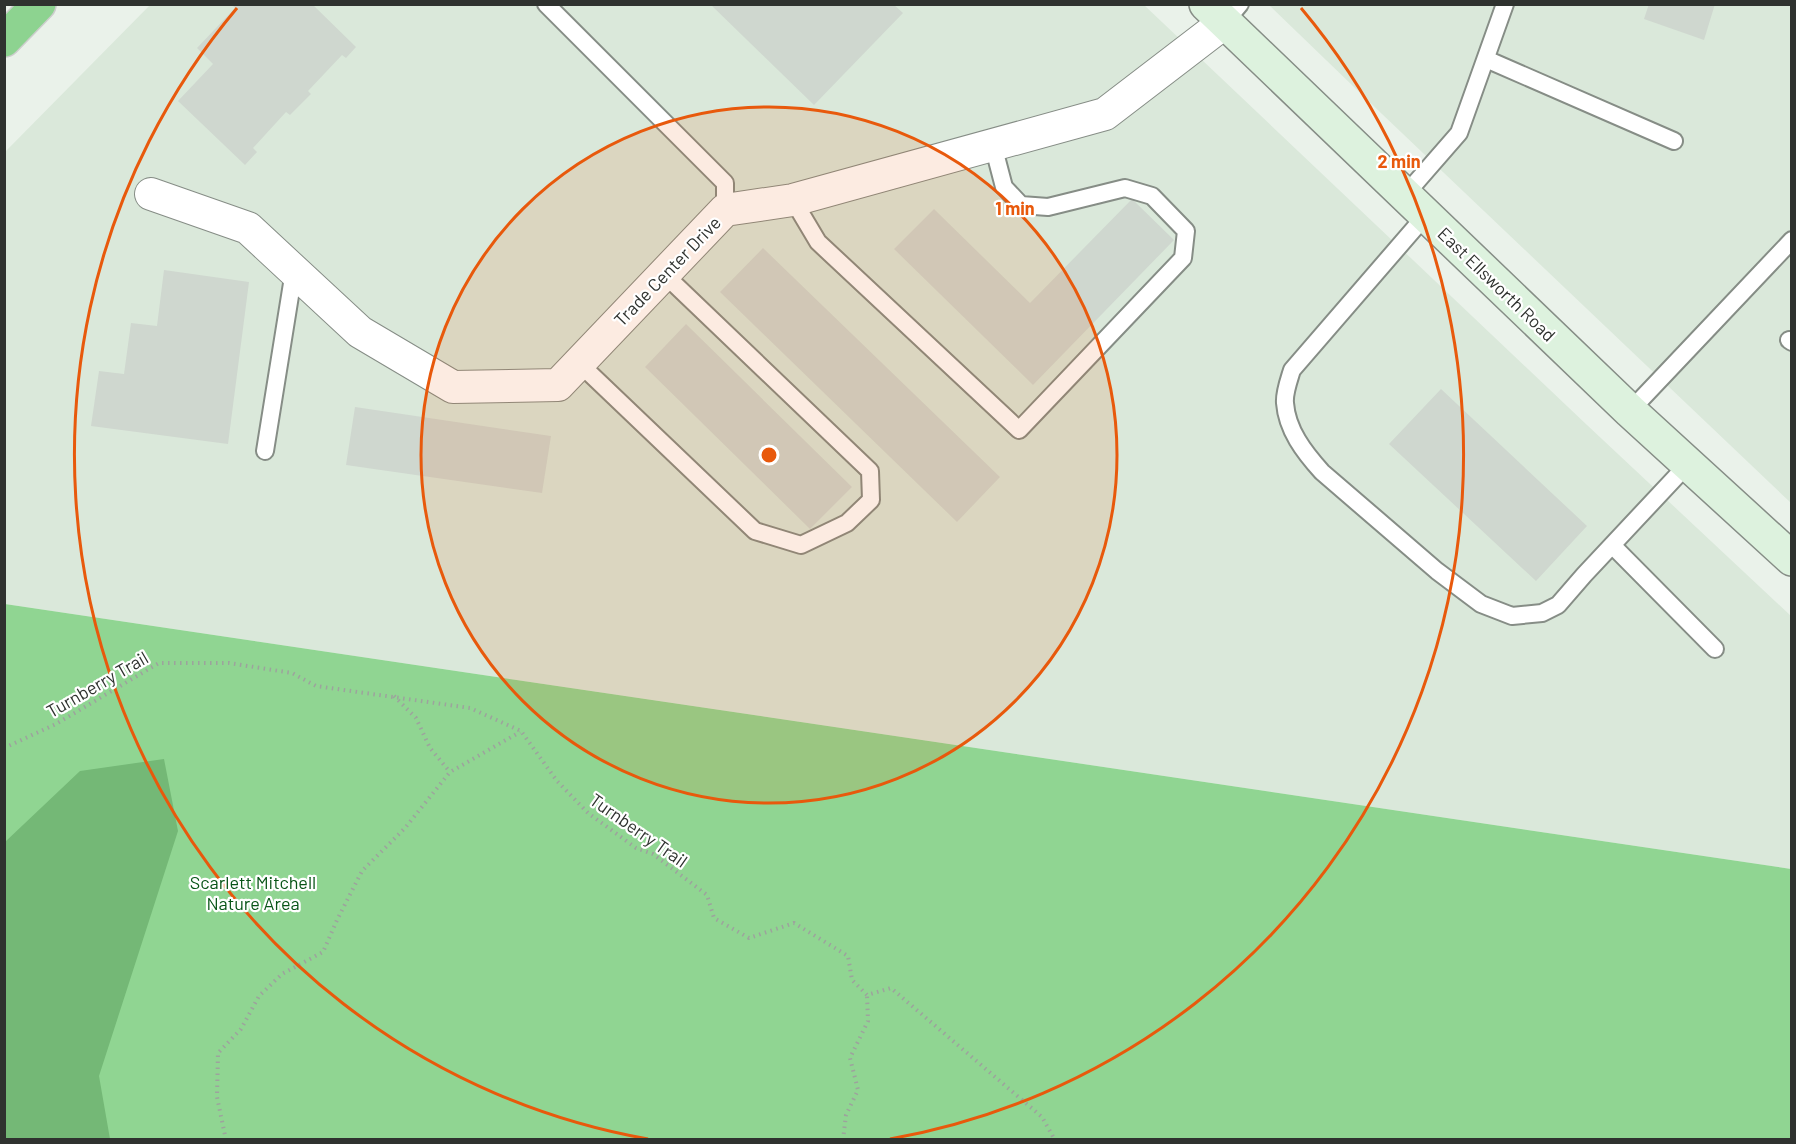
<svg xmlns="http://www.w3.org/2000/svg" width="1796" height="1144" font-family="Barlow,sans-serif">
<rect width="100%" height="100%" fill="#eaf2ea"/>
<path fill="#dae8da" d="M150 5H1144L1587 425 1791 616V869L5 604V152Z
M1269 5H1791V503L1382 114Z"/>
<path fill="#90d592" d="M5 604 1791 869V1139L5 1140Z"/>
<path fill="#74b876" d="M164 759 178 831 99 1076 110 1139H5V842L80 771Z"/>
<path fill="#cfd7cf" d="M231 4H312L356 47 346 58 342 55 308 91 311 94 290 115 286 112 253 148 257 152 245 165 178 101 213 64 197 48 235 8Z
M710 4H893L903 13 814 105Z
M1649 4H1715L1704 40 1644 19Z
M1132 199 1174 240 1033 385 894 249 934 209 1030 303Z
M763 248 1000 477 957 522 720 292Z
M164 270 249 282 228 444 91 426 99 371 124 374 131 323 157 326Z
M686 324 852 487 810 529 645 367Z
M1441 389 1587 526 1536 581 1389 444Z
M355 407 551 436 542 493 346 465Z"/>
<g fill="none" stroke-linecap="round" stroke-linejoin="round">
<g stroke="#868d86" stroke-width="20">
<path id="service" d="M546 4 725 183V210
M1225 22 1240 4
M1486 59 1674 141
M1405 195 1459 133 1505 4
M793 200 818 242 1019 430 1183 258 1186 231 1152 196 1125 188 1048 207 1021 205 1004 187 993 145
M1426 215 1292 370C1289 380 1284 393 1285 403 1287 430 1304 452 1322 472L1437 571 1481 604 1512 616 1542 613 1558 605 1584 575 1688 464
M1789 340 1792 342
M579 363 755 531 801 545 847 523 871 500 870 471 664 274
M1630 411 1792 240
M265 451 294 271
M1612 545 1715 649"/>
</g>
<g stroke="#868d86" stroke-width="34">
<path id="minor" d="M151 194 248 228 360 332 453 387 558 385 725 210 793 200 1105 114 1225 22"/>
</g>
<g stroke="#868d86" stroke-width="36">
<path id="secondary" d="M1206 4 1630 411 1792 559"/>
</g>
<g stroke="#cdcecd" stroke-width="36">
<path id="motorway" d="M4 40 39 4"/>
</g>
<path stroke="#9da39d" stroke-width="4" stroke-dasharray="1.5 4.5" stroke-linecap="butt" d="M394 696 416 718 430 748 450 772
M4 748 56 724 159 663H229L292 673 316 686 470 708 521 731 557 781 588 813 636 848 653 854 707 895 714 918 749 938 794 923 848 956 852 980 867 995 891 988 1042 1117 1055 1140
M226 1140 217 1097 218 1053 241 1029 259 996 282 974 323 952 337 920 362 871 405 828 450 772 520 732
M843 1140 846 1115 858 1090 850 1058 868 1021 867 995"/>
<use href="#service" stroke="#fff" stroke-width="16"/>
<use href="#minor" stroke="#fff" stroke-width="32"/>
<use href="#secondary" stroke="#ddf2de" stroke-width="33"/>
<use href="#motorway" stroke="#8dd390" stroke-width="33"/>
</g>
<circle cx="769" cy="455" r="348" fill="#e8590c" fill-opacity=".12"/>
<g fill="none" stroke="#e8590c" stroke-width="3">
<circle cx="769" cy="455" r="348"/>
<path d="M648 1139A695 695 0 0 1 237 8M1301 8A695 695 0 0 1 890 1139"/>
</g>
<g text-anchor="middle" dominant-baseline="central" stroke-width="4.5" stroke-linejoin="round" paint-order="stroke">
<g font-size="18" fill="#2f322f" stroke="#fff">
<text transform="translate(667 271) rotate(-46)">Trade Center Drive</text>
<text transform="translate(1497 284) rotate(44)">East Ellsworth Road</text>
<text transform="translate(97 684) rotate(-30)">Turnberry Trail</text>
<text transform="translate(639 830) rotate(35)">Turnberry Trail</text>
</g>
<g font-size="18" fill="#075416" stroke="#fff">
<text x="253" y="882">Scarlett Mitchell<tspan x="253" dy="21">Nature Area</tspan></text>
</g>
</g>
<circle cx="769" cy="455" r="9" fill="#e8590c" stroke="#fff" stroke-width="3"/>
<g font-size="18" text-anchor="middle" font-weight="bold" fill="#e8590c" stroke="#fff" stroke-width="4.5" stroke-linejoin="round" paint-order="stroke">
<text x="1399" y="168">2 min</text>
<text x="1015" y="215">1 min</text>
</g>
<rect width="1796" height="1144" fill="none" stroke="#2f322f" stroke-width="12"/>
</svg>
